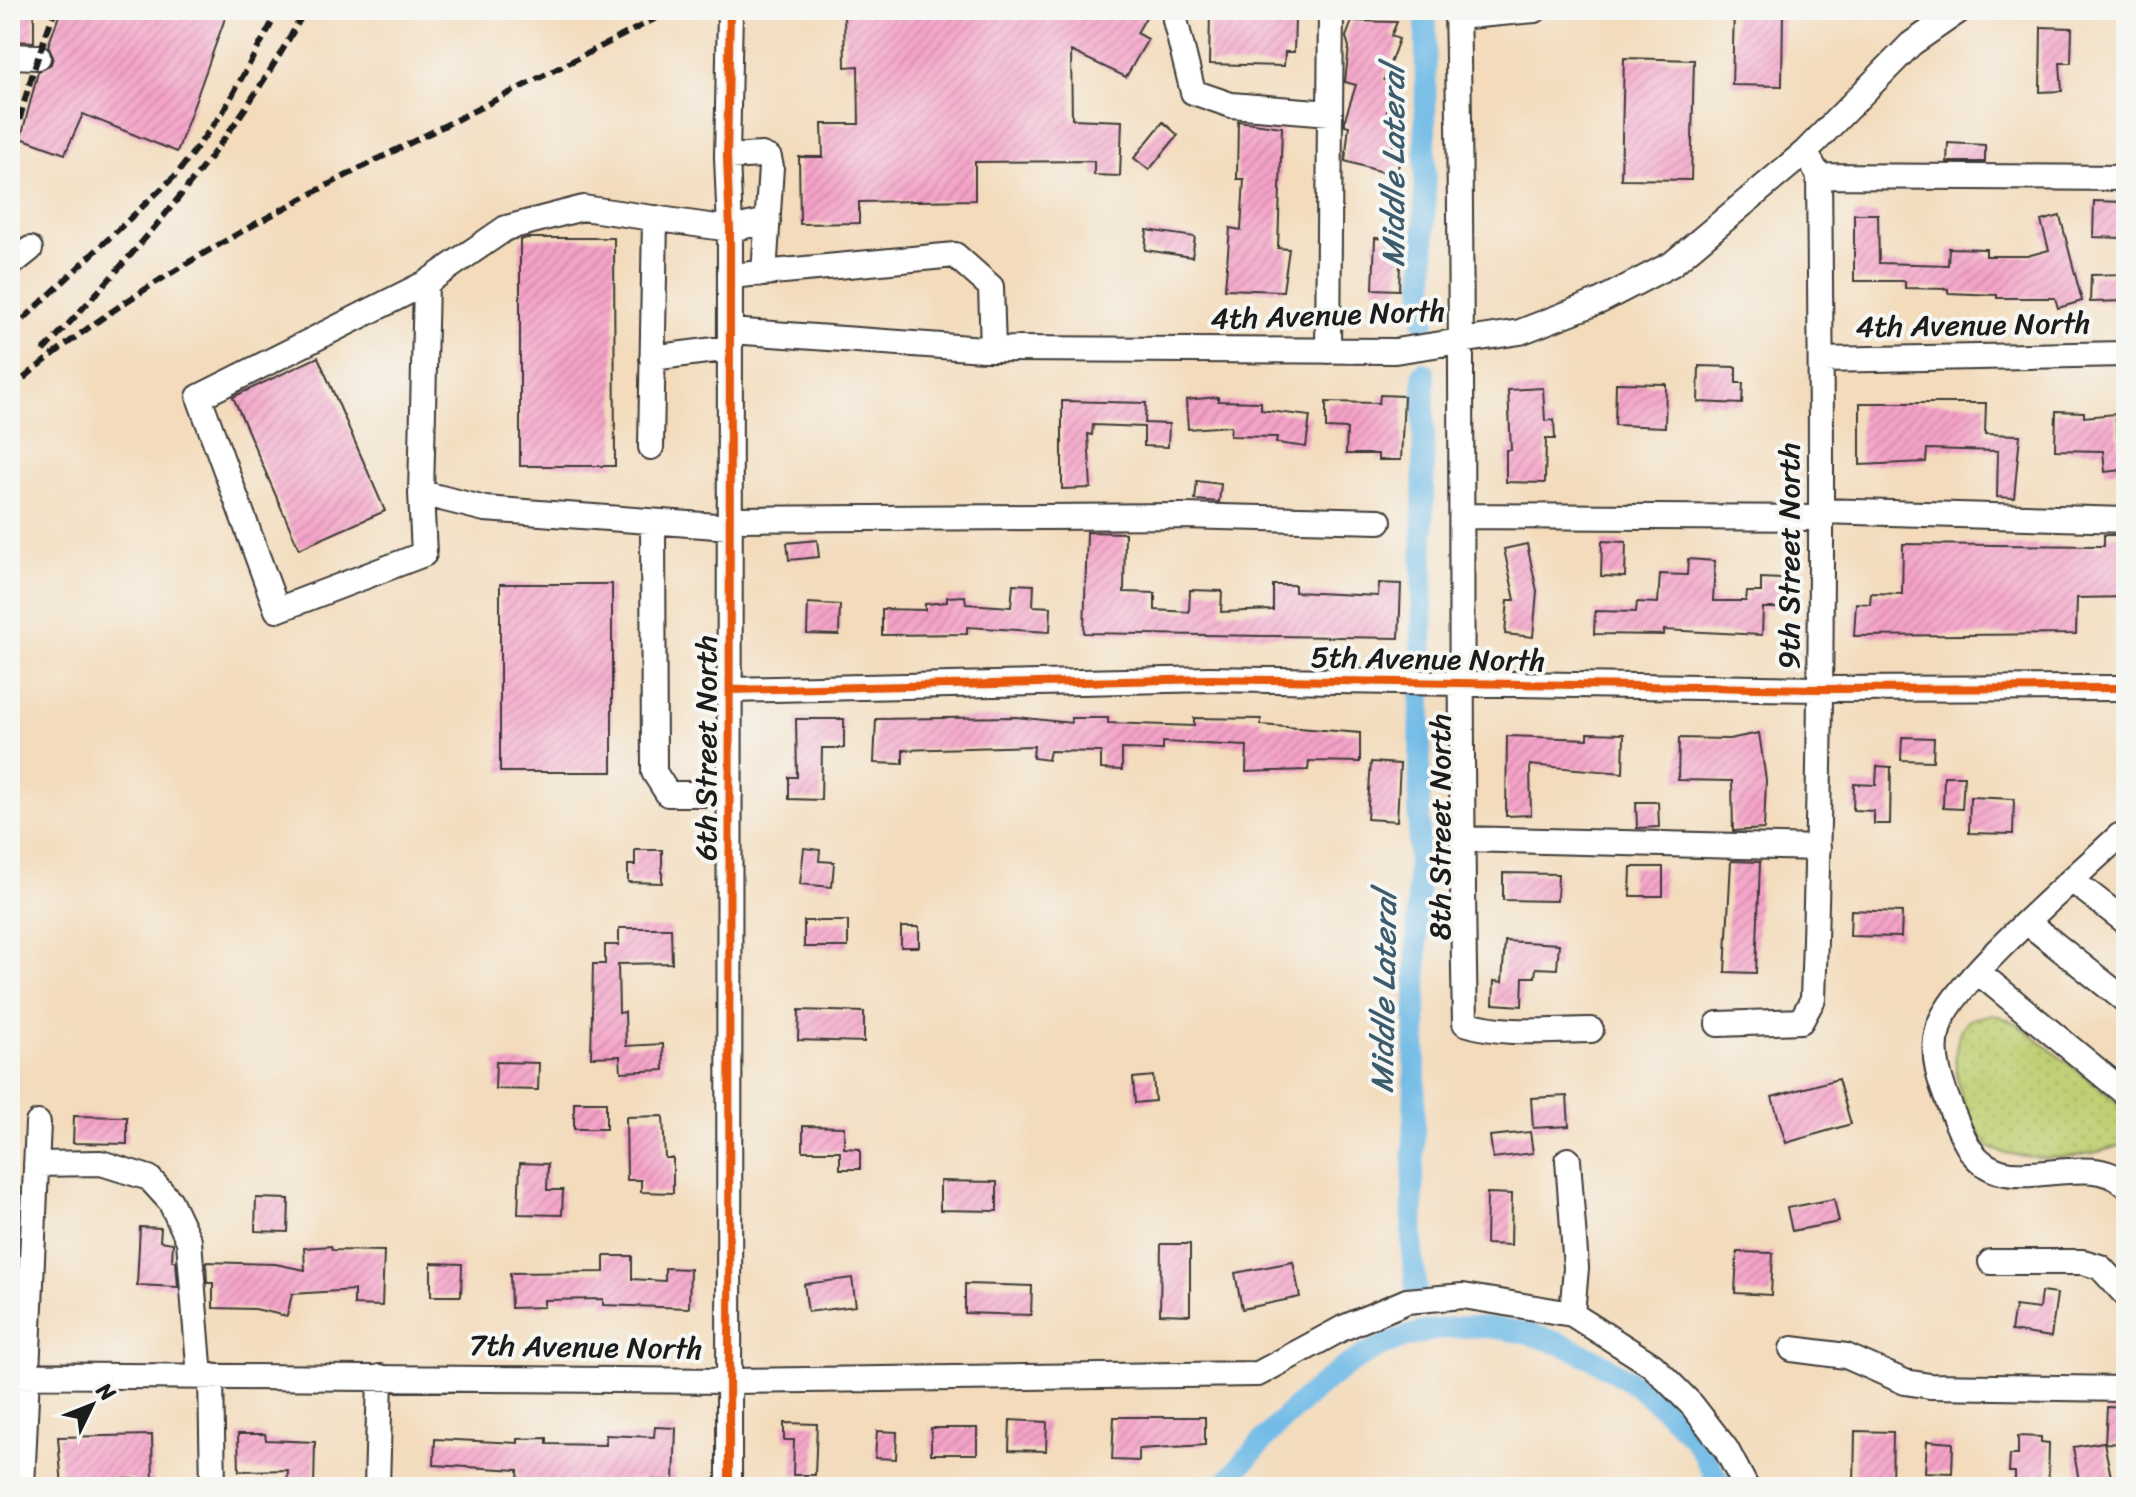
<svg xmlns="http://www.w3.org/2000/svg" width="2136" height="1497" font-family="Sriracha,sans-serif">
<defs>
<pattern id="grass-dots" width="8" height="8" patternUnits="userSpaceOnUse" patternTransform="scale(2)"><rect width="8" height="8" fill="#bfcf72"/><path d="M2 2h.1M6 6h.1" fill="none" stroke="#a4b162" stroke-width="1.8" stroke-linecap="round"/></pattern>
<pattern id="building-hatch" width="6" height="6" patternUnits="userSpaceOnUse" patternTransform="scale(2)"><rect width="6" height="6" fill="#f4a2c7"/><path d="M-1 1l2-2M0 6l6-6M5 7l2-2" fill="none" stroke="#d18baa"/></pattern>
</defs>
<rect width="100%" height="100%" fill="#f6f6f2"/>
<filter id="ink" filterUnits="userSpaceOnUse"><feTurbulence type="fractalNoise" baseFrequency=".0125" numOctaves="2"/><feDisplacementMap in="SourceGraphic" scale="16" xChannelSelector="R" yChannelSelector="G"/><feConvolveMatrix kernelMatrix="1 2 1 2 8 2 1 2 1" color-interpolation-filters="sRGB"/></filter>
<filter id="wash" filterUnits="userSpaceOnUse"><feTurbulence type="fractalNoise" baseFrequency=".006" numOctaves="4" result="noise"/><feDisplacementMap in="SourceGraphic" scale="32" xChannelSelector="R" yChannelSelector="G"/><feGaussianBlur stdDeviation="1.8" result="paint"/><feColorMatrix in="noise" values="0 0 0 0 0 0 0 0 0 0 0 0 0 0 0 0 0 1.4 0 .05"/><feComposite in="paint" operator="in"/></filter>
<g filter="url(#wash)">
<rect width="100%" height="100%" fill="#f3dbbb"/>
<path fill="url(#grass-dots)" stroke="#6e7647" stroke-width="2" d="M1993 1014 2016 1023 2126 1109V1143C2088 1159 2028 1163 1990 1148 1963 1118 1941 1054 1968 1020Z"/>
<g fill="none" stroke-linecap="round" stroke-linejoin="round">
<path stroke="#6db9e6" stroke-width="22" d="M1424 321 1426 10
M1422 658 1424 373
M1416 1288 1412 1252 1421 696
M1222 1487C1269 1433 1318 1374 1385 1345 1495 1297 1615 1351 1690 1435 1703 1450 1712 1470 1722 1487"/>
</g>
<g id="blocks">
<path fill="url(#building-hatch)" d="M10 10H34V42L10 41Z
M61 10H228L177 152 83 114 65 154 21 138 38 72 51 64 53 57 48 46Z
M844 10H1150L1137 33 1148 39 1126 77 1071 51 1072 119 1122 121 1120 176 1094 175V161L975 162V200L859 202V223L800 224 799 157H823L822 124H859L858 66 845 67Z
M1210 10H1259V17L1295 19 1294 52H1285L1284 66 1209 64Z
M1734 10H1783L1782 86 1732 85Z
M1352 21 1397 22 1391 36 1399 39 1384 80 1397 85 1387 111 1402 116 1389 157 1400 160 1396 176 1345 161 1349 126 1345 125V119L1356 85 1345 82 1349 47 1346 37Z
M2041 27 2072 28 2071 63H2060L2062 91 2040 92Z
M1624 58 1694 60 1691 180 1621 179Z
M1238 121 1282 127 1278 248 1289 249 1283 291 1225 289 1230 228 1241 230 1244 179H1237Z
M1163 122 1178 135 1149 170 1134 158Z
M1948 143 1985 145V162H1947Z
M2094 201 2124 202 2122 238 2093 237Z
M1854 214H1878L1879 263 1948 265 1949 248 1986 249V256H2027L2049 250 2041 221 2060 216 2082 301 2058 308 2055 298H1997V295L1948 293V289L1905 288V281H1854Z
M1147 230 1195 237 1192 257 1145 250Z
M527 238H614L615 466H520V240Z
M1375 238 1401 239 1399 290 1373 289Z
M2126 274V301L2090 302 2091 275Z
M318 357 385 511 299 549 233 397Z
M1699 366 1736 367V383H1743L1742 404 1698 402Z
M1616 383 1666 384 1665 427 1615 425Z
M1543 388 1545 421 1554 420 1555 439H1546L1545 483 1506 482V450H1511L1508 390Z
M1380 395 1404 396 1401 460H1378V454H1346L1347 429 1326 428V402L1379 403Z
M1218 397V401L1261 402V410L1310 416 1306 447 1276 443 1277 437 1230 436 1231 426 1188 429 1186 400Z
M1062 401 1146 403 1145 423 1169 424 1168 447 1144 446V427L1093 425 1092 435 1088 434 1091 488 1062 489Z
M1860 403H1986L1985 434 2020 435 2014 498 1997 497 1998 451 1927 449 1926 462 1860 465Z
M2056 411 2084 412V417L2115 414 2122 470 2105 472 2103 451 2055 450Z
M1197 481 1221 484 1219 502 1195 500Z
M1087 532 1125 533 1124 592 1155 593V610L1189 612 1190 590 1222 591 1221 612 1273 610V585H1295V592L1378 596 1379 583 1401 584 1399 638 1084 633Z
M2104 535H2126V597L2077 598 2076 634 1854 636 1856 603 1870 604 1871 593 1902 594 1903 544 2104 546Z
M817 540 819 557 789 560 787 543Z
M1602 541 1626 542 1625 577 1601 576Z
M1527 544 1537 591 1533 637 1505 634 1508 600H1515L1504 549Z
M1688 559 1715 561 1713 601H1746L1747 592H1761V578L1782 579 1781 608H1763L1762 635 1664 630V635L1594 634 1595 611 1636 612 1637 602 1658 603 1660 574 1687 575Z
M500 584H612V772H500Z
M1013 584 1034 585 1033 606 1051 607 1050 632 967 627V634L882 635V609L925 610V604L947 602V597L965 596 966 604 1011 607Z
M808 603 840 605 839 635 807 634Z
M1016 717 1071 723V718H1108V723L1194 726V718L1261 719V725L1360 733V762L1309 761 1308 770 1246 772 1247 746 1163 742V750L1122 749V770L1101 769V752L1050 751 1048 760 1033 758 1034 746 903 750V764L874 763 876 719Z
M796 719H844V748H822L821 800 789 799V777H797Z
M1588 733 1624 734 1623 773 1530 765 1531 815 1506 816 1507 736 1588 739Z
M1759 733 1766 780 1764 829 1733 831 1732 781 1678 780 1679 738 1729 739Z
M1902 737 1934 738 1933 761 1901 760Z
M1371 762 1400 764 1397 821 1367 819Z
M1877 766 1891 767 1890 824H1874V811L1853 810 1854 784 1876 785Z
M1944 776H1964L1962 809 1943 808Z
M1970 797 2014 799 2013 834 1969 833Z
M1636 802H1658L1659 827 1637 828Z
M804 848 820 850 819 861 834 862 832 887 800 884Z
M635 850H662V883L628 882V865H635Z
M1731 861 1760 862 1756 973 1725 972Z
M1631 867H1663V896H1630Z
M1503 873 1558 874 1557 901 1503 900Z
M1851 910 1902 912 1901 937 1850 936Z
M804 921H848V947H804Z
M901 927H919V947H901Z
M619 928H671L672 963 618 964 619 1013 625 1012 626 1046 663 1044 664 1070 621 1072 620 1056 591 1057 593 964H605V945H619Z
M1505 941 1559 944 1557 969 1536 968 1535 977H1523L1522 1006 1493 1004 1494 981 1502 982Z
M799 1010 864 1012V1042L798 1040Z
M496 1062 539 1063 538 1090 495 1089Z
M1153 1076 1155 1101 1135 1103 1133 1078Z
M1838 1079 1851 1124 1786 1143 1772 1097Z
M1567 1096 1569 1126 1533 1128 1531 1098Z
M574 1102H606V1129H574Z
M74 1116 127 1117V1144L73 1143Z
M663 1116 665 1158H673V1193L641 1192V1180H627L626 1117Z
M803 1126 844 1127V1148L860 1149V1169H840V1151H803Z
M1530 1132 1533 1153 1493 1158 1490 1136Z
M520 1163 548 1164 547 1190H563L562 1215 518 1214Z
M940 1181 997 1182V1211L940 1210Z
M1487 1193 1512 1194 1511 1245 1486 1244Z
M256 1198 289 1199 288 1232 255 1231Z
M1834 1199 1839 1222 1792 1231 1787 1208Z
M140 1227 161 1228 160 1241 173 1243 172 1261H176L178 1287 137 1285Z
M1161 1244H1190V1315L1160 1314Z
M331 1246 332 1250 384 1251 382 1306 354 1305V1290L292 1294 287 1316 255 1309 213 1308V1283H207L206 1262 275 1264 305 1270 304 1248Z
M1737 1252 1773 1253 1771 1295 1735 1293Z
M604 1256H632V1279L665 1281V1268L690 1269 689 1308 603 1305V1299L544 1300V1307L511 1308 510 1273 604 1272Z
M1293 1262 1300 1297 1242 1309 1235 1273Z
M431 1263 462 1264 461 1296H431Z
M852 1278 856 1306 808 1312 804 1284Z
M965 1284 1032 1286 1031 1315 965 1313Z
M2041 1292 2057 1294 2051 1337 2011 1331 2015 1306 2039 1309Z
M2107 1407 2126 1408V1444L2105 1443Z
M1114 1417H1205V1445L1139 1449V1461L1112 1460Z
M1010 1420 1047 1422 1046 1451 1009 1450Z
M784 1423 817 1424 815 1475H793L794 1440H784Z
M655 1427 676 1428 674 1481 631 1479V1487H519L518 1470 434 1465 435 1439 518 1443V1439L547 1438V1444L606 1445V1435L654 1437Z
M931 1428H977V1454H931Z
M877 1431 897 1432 896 1459 875 1458Z
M1855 1431 1893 1432 1892 1487H1854Z
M238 1434H265L266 1440 315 1442 314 1487H287L288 1470 239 1471Z
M152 1435 153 1487H133V1479H87V1487H62L58 1437Z
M2018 1436 2041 1437V1442L2049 1443 2048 1487H2025V1483H2015V1472H2009L2010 1455H2018Z
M1927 1441 1953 1443 1952 1473 1925 1472Z
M2104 1442 2113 1487H2080L2073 1447Z"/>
</g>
</g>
<g filter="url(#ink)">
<use href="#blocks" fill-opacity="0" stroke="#3c3934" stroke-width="2"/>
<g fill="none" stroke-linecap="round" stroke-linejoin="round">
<g stroke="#3c3934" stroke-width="28">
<path id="minor" d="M1177 10 1175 20 1193 92 1231 105 1330 113 1331 10
M1457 10C1465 348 1458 685 1465 1023 1505 1036 1550 1030 1591 1030
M1457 17 1535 10
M10 56 38 57
M727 157 762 155 769 158 771 167 764 274
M1819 176 2126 178
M10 265 30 249
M730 276 955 255 991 287 993 349
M426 283 421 493 424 554 277 610 199 397 426 283 506 228 583 208 730 229 768 221
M730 331 984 349 1395 351 1520 332 1600 301 1672 264 1805 152 1911 44 1960 10
M1328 351 1330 113
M652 358 730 348
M1821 360 2126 354
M651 447 655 218
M421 493 485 509 730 527
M1822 511 2126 520
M1463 516 1822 518
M730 519 1182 516 1379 521
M653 522 654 772 668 794H730
M730 690 1210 679 1820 689 2126 688
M2126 836H2119C2080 874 1953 981 1939 1026 1929 1056 1942 1087 1953 1114 1964 1140 1972 1164 2001 1172 2039 1182 2095 1155 2126 1185
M1462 839 1818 848
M2073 881 2126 922
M2028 923 2126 1001
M1978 972 2126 1094
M1718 1024 1801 1021 1813 999C1823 725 1822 450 1819 176L1805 152
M1568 1160 1576 1268 1572 1314
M36 1164 101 1163 149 1178 170 1201 189 1241 200 1377
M1991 1262H2083L2100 1267 2126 1295
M1792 1349 1846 1356 1905 1382 1930 1386 2126 1389
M10 1375 729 1381 1258 1374 1343 1328 1407 1301 1463 1296 1572 1314 1652 1365 1692 1405 1726 1449 1746 1487
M211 1376 213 1487
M22 1487 38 1123
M377 1487 380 1377
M729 1487 730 229 727 157 730 10"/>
</g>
<use href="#minor" stroke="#fff" stroke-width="24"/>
<path stroke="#1c1c1c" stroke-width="6" stroke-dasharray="12 6" stroke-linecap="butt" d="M10 173C17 115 35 64 55 10
M10 332 177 174 223 112 279 10
M43 351C143 245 236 139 305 10
M10 390C120 294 245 228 374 161 474 111 573 61 672 10"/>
<g stroke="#f6f6f2" stroke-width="13">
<path id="cycleway" d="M730 690 1210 679 1820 689 2126 688
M729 1487 730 229 727 157 730 10"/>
</g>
<use href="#cycleway" stroke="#e8590c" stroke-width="8"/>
</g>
</g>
<g text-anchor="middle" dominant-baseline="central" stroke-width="8" stroke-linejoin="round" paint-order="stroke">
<g font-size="30" fill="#1c1c1c" stroke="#f6f6f2">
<text transform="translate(1328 315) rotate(-2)">4th Avenue North</text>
<text transform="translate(1973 325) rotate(-1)">4th Avenue North</text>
<text transform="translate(1789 556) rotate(-90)">9th Street North</text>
<text transform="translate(1428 659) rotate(1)">5th Avenue North</text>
<text transform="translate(706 748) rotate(-90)">6th Street North</text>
<text transform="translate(1440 827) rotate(-90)">8th Street North</text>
<text transform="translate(586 1347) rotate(1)">7th Avenue North</text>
</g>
<g font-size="32" font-style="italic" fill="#3c5b6d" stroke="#f6f6f2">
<text transform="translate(1393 166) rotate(-90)">Middle Lateral</text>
<text transform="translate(1384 992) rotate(-89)">Middle Lateral</text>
</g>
</g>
<rect width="2136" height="1497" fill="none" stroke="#f6f6f2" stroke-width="40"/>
<g transform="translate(92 1405) rotate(47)" stroke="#f6f6f2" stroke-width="6" paint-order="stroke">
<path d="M0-6L14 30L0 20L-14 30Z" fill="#1c1c1c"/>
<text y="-12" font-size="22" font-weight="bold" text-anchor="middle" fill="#1c1c1c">N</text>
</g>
</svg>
